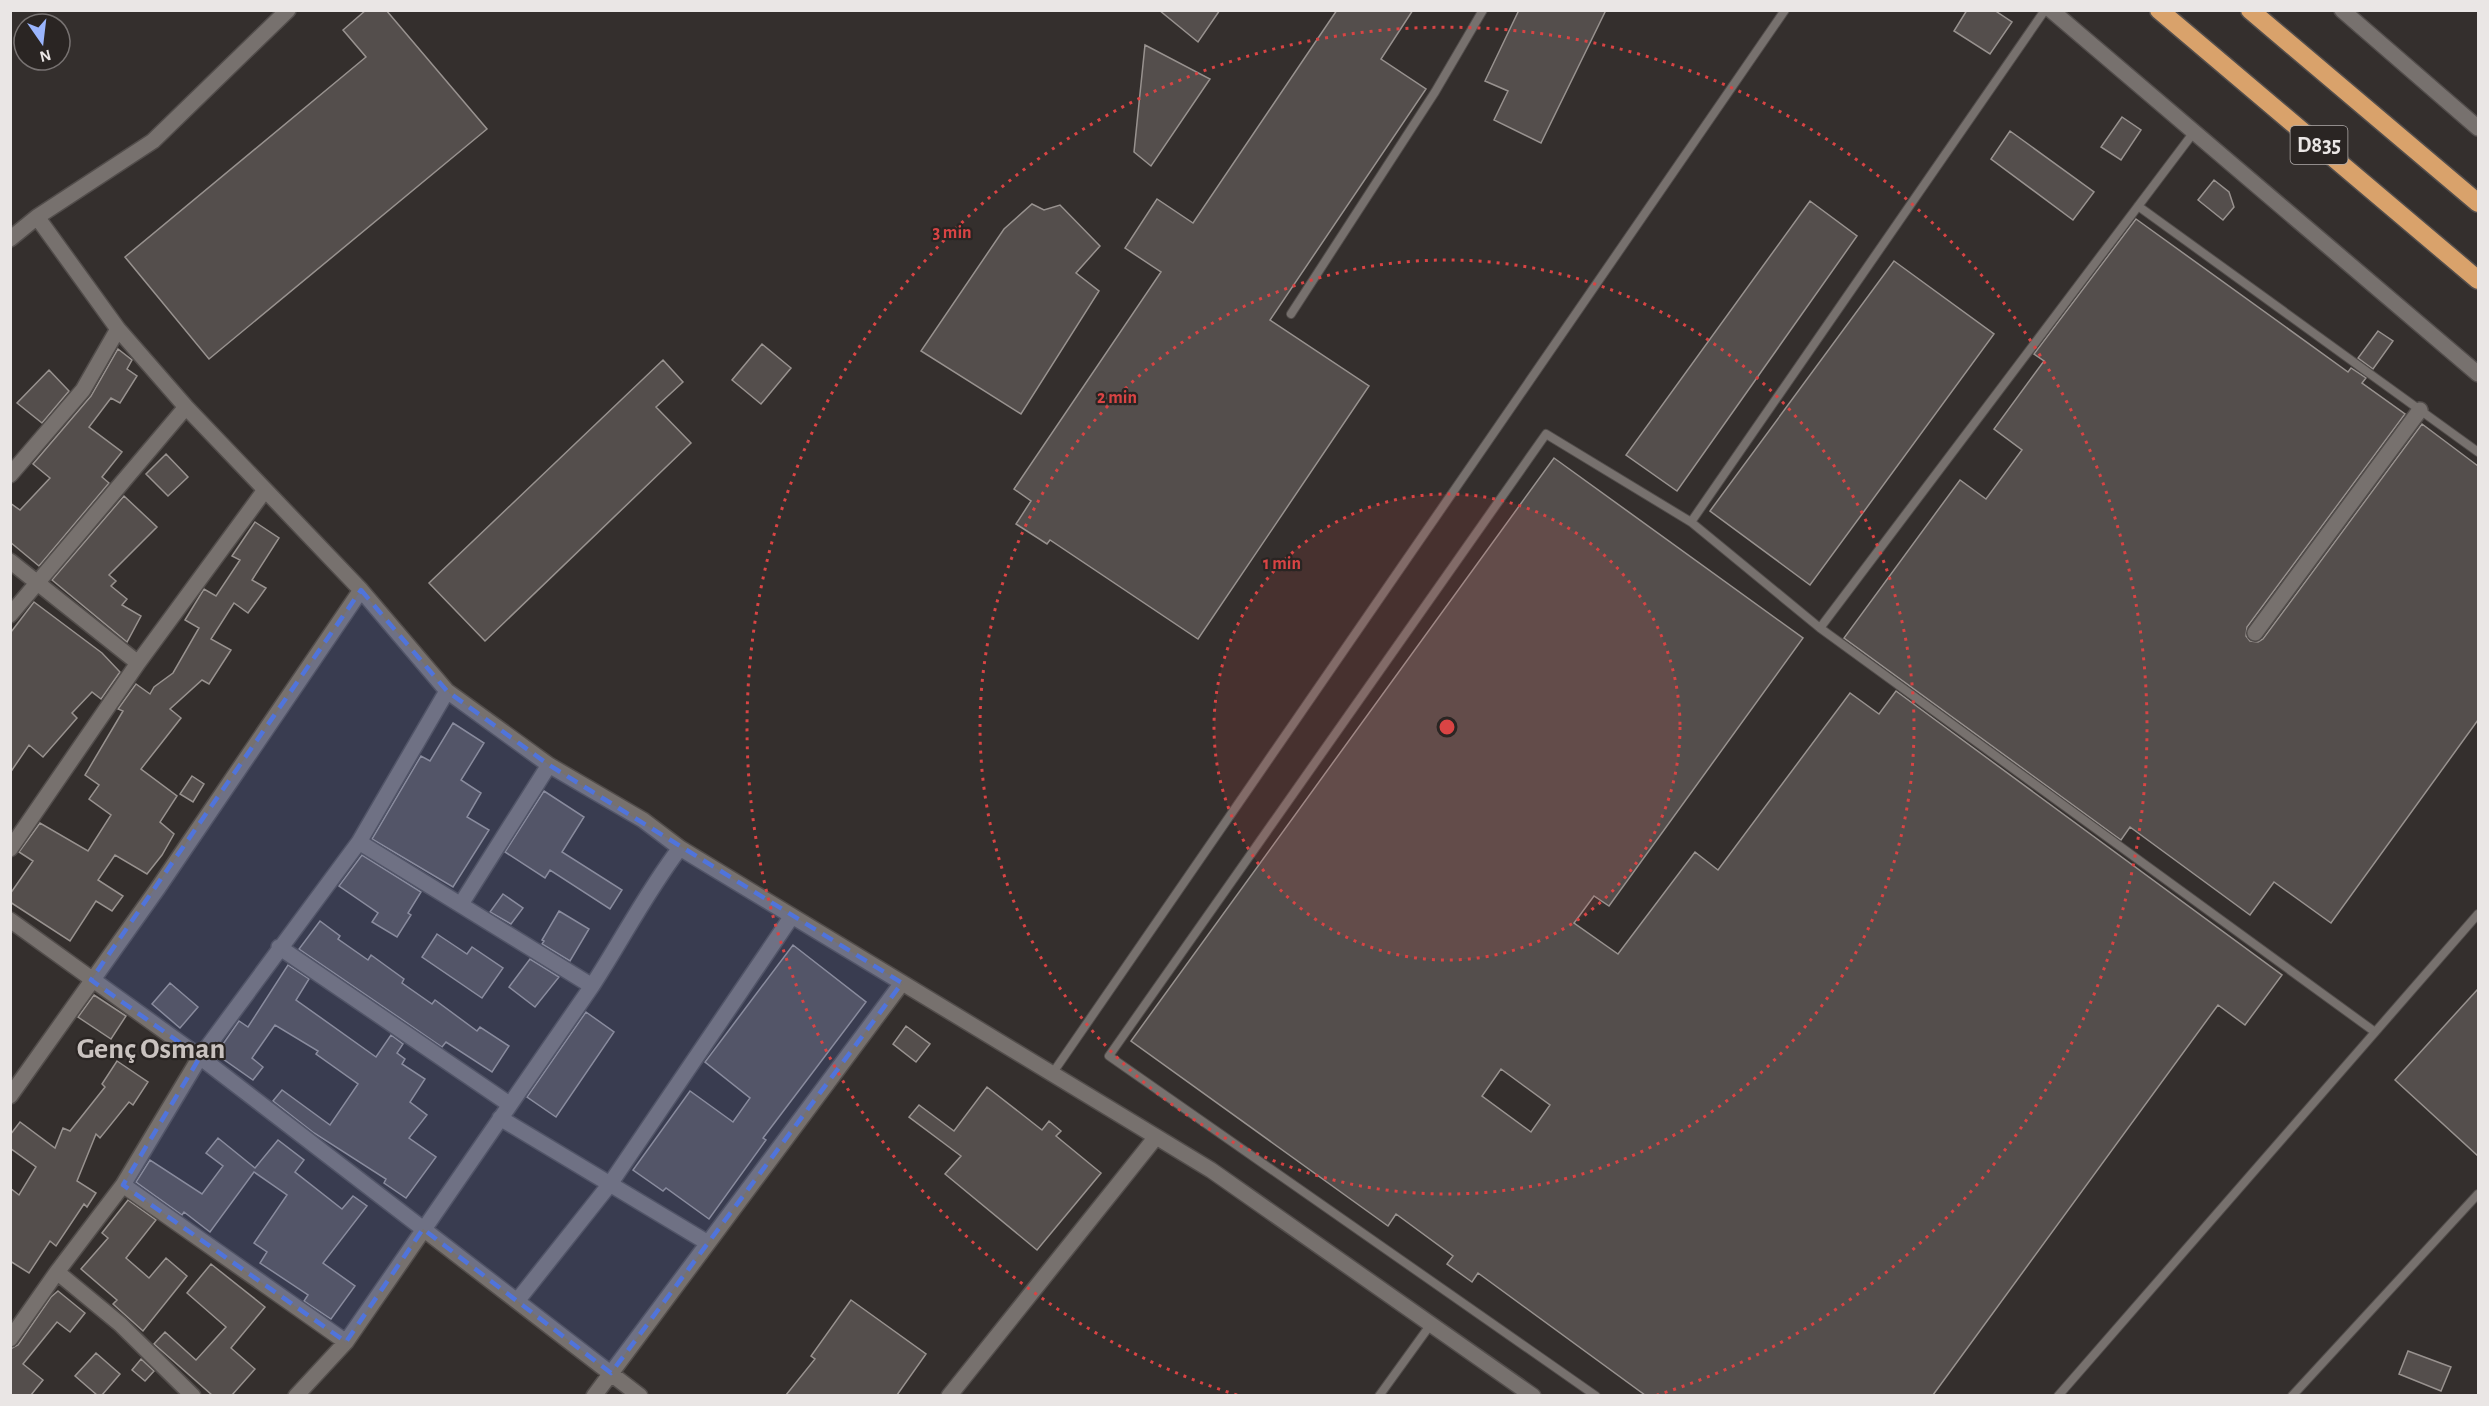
<svg xmlns="http://www.w3.org/2000/svg" width="2489" height="1406" font-family="'Alegreya Sans',sans-serif">
<rect width="100%" height="100%" fill="#342f2d"/>
<path fill="#544e4c" stroke="#98928f" stroke-width="1.5" fill-rule="evenodd" d="M366 10H386L487 129 209 359 125 257 366 57 343 30Z
M1159 10H1220L1198 42Z
M1337 10H1413L1381 59 1426 89 1270 320 1369 386 1198 639 1050 540 1047 544 1016 524 1031 501 1014 489 1161 272 1125 248 1157 199 1193 223Z
M1519 10H1606L1541 143 1494 120 1508 91 1485 81Z
M1967 10H1994L2012 22 1990 54 1954 31Z
M1145 45 1210 79 1151 166 1134 152Z
M2122 117 2141 130 2121 160 2101 147Z
M2010 131 2094 192 2073 220 1991 159Z
M2214 180 2229 192 2234 207 2223 220 2198 200Z
M1810 201 1857 236 1677 491 1626 455Z
M1032 204 1044 210 1060 205 1100 246 1076 273 1099 291 1021 414 921 351 1004 229Z
M2136 219 2348 372 2351 368 2366 378 2362 383 2405 414 2247 627 2246 636 2250 641 2258 642 2263 639 2422 424 2478 466V720L2331 923 2274 882 2250 915 2130 827 2121 840 1844 638 1960 480 1986 499 2022 450 1994 429 2044 361 2034 354Z
M1894 261 1994 334 1810 585 1710 511Z
M2378 331 2393 341 2373 369 2358 358Z
M762 344 791 368 761 404 732 380Z
M118 349 132 360 127 369 137 376 120 403 111 398 89 427 122 452 102 477 109 483 39 566 10 542V503L20 510 50 478 33 464 91 396Z
M663 360 683 382 656 407 691 443 485 641 429 583Z
M49 370 69 391 42 423 17 403Z
M166 454 188 477 168 496 146 474Z
M1554 458 1803 638 1609 906 1594 896 1574 923 1618 954 1695 852 1718 870 1850 693 1879 714 1896 691 2282 975 2245 1025 2218 1005 1933 1395H1645L1478 1273 1472 1282 1447 1264 1453 1256 1396 1214 1388 1226 1131 1041ZM1501 1069 1550 1105 1531 1132 1482 1096Z
M124 496 157 527 109 575 116 581 111 586 127 599 122 605 141 616 127 642 52 580Z
M255 522 279 538 252 580 266 588 248 613 234 603 211 639 231 650 209 684 202 680 170 709 181 718 141 769 177 796 160 822 174 834 162 855 147 874 115 855 98 880 123 896 112 911 96 901 70 941 10 902V894L33 861 19 852 40 823 88 851 111 815 89 799 99 785 85 775 123 711 118 709 136 684 150 694 154 687 173 673 199 628 185 620 204 589 216 596 240 560 232 556Z
M34 602 102 653 120 672 101 699 92 692 72 713 77 718 43 757 29 745 10 773 11 632Z
M453 723 484 743 461 780 481 793 467 817 489 830 453 887 372 839 421 756 430 761Z
M192 776 204 784 193 802 180 794Z
M544 791 584 817 562 852 622 890 610 909 550 870 545 878 505 852Z
M362 855 421 892 408 913 411 915 397 937 372 922 378 913 339 886Z
M503 894 523 908 511 924 490 912Z
M559 911 589 929 570 961 542 944 544 941 542 940Z
M320 921 340 936 338 939 368 960 371 955 404 979 402 983 432 1004 435 1000 477 1031 480 1027 509 1046 492 1072 446 1042 442 1047 299 949Z
M437 934 467 954 472 947 503 968 482 998 422 957Z
M793 945 866 1002 763 1138 766 1140 709 1219 666 1188 663 1191 633 1170 690 1091 733 1122 750 1098 705 1062Z
M530 959 559 977 535 1007 509 987Z
M288 965 309 979 296 1000 376 1057 391 1035 403 1044 397 1053 405 1059 402 1064 425 1079 410 1102 427 1115 409 1138 436 1157 406 1198 384 1183 386 1179 314 1133 273 1101 282 1090 330 1125 358 1084 316 1054 318 1051 275 1025 252 1058 263 1067 253 1080 216 1054 239 1021 248 1027Z
M170 983 198 1007 180 1028 152 1004Z
M2478 989V1156L2395 1080Z
M94 995 126 1016 111 1039 78 1017Z
M586 1012 614 1032 556 1117 527 1097Z
M906 1026 930 1044 916 1062 893 1044Z
M117 1061 148 1082 133 1105 129 1102 100 1138 96 1134 77 1181 96 1193 87 1207 84 1204 56 1246 50 1241 29 1273 10 1261V1188L19 1195 36 1167 10 1148V1135L20 1122 55 1148 63 1128 70 1131 105 1087 102 1084Z
M987 1087 1042 1130 1049 1121 1061 1131 1056 1136 1101 1173 1037 1250 945 1174 961 1156 909 1117 919 1105 954 1131Z
M218 1138 255 1168 278 1140 304 1160 295 1172 342 1209 353 1196 367 1206 323 1263 355 1286 331 1319 304 1301 308 1295 260 1263 267 1252 254 1243 287 1195 254 1172 210 1232 184 1212 182 1215 136 1182 150 1160 202 1194 223 1166 206 1153Z
M128 1200 156 1220 126 1258 149 1278 166 1258 187 1276 143 1331 113 1304 117 1300 81 1269 108 1238 102 1233Z
M211 1264 265 1307 231 1348 255 1369 232 1395H212L154 1344 165 1332 196 1360 226 1327 187 1293Z
M58 1291 85 1313 70 1332 57 1322 23 1364 43 1380 31 1395H10V1349L18 1345 51 1297Z
M851 1300 926 1354 897 1395H786L815 1359 811 1356Z
M2408 1351 2451 1367 2441 1391 2399 1374Z
M96 1353 120 1374 102 1395H97L75 1376Z
M141 1359 154 1371 145 1381 132 1370Z"/>
<g fill="none" stroke-linecap="round" stroke-linejoin="round">
<g stroke="#524d4b" stroke-width="10">
<path id="lane" d="M2138 206 2478 452
M1291 314 1435 92 1483 10
M1691 522 2045 10
M1820 628 2194 132
M1052 1074 1785 10
M1379 1396 1431 1324
M1596 1396 1109 1056 1546 434 1691 522 1820 628 2375 1032
M2058 1396 2478 914
M2292 1396 2478 1194"/>
</g>
<g stroke="#524d4b" stroke-width="18">
<path id="street" d="M288 10 153 141 37 217 118 329 186 407 361 590 447 691 549 765 643 820 680 848 1211 1170 1533 1396
M2051 10 2478 374
M2342 10 2478 128
M10 239 37 217
M10 475 83 390 118 329
M10 561 138 663
M10 615 186 407
M2255 633 2420 410
M359 842 592 986
M10 849 138 663 265 490
M461 904 549 765
M10 920 200 1057 640 1396
M279 947 509 1104
M10 1096 158 888 361 590
M500 1118 708 1243
M123 1185 346 1342
M57 1272 120 1324 193 1396
M517 1301 610 1184 792 916
M10 1339 57 1272 123 1185 200 1057 359 842 447 691
M296 1396 346 1342 592 986C622 940 647 891 680 848
M594 1396 902 983
M949 1396 1156 1137"/>
</g>
<g stroke="#524d4b" stroke-width="21">
<path id="highway" d="M2159 10 2478 280
M2250 10 2478 203"/>
</g>
<use href="#lane" stroke="#77716e" stroke-width="8"/>
<use href="#street" stroke="#77716e" stroke-width="15"/>
<use href="#highway" stroke="#d9a26b" stroke-width="18"/>
</g>
<path fill="#5074db" fill-opacity="0.2" stroke="#5074db" stroke-width="4.5" stroke-dasharray="12 8" stroke-linejoin="round" d="M361 590 447 691 549 765 902 983 611 1373 423 1229 346 1342 123 1185 200 1057 91 980Z"/>
<circle cx="1447" cy="727" r="233" fill="#d94444" fill-opacity=".12"/>
<g fill="none" stroke="#d94444" stroke-width="3" stroke-dasharray="3 6">
<circle cx="1447" cy="727" r="233"/>
<circle cx="1447" cy="727" r="467"/>
<path d="M1237 1395A700 700 0 1 1 1657 1395"/>
</g>
<g text-anchor="middle" dominant-baseline="central" stroke-width="4.5" stroke-linejoin="round" paint-order="stroke">
<rect fill="#2a2523" stroke="#b0acab" stroke-width="1.5" x="2290.5" y="126" width="57" height="38" rx="4.5"/>
<g font-size="22" font-weight="bold" fill="#eae6e5">
<text x="2319" y="145">D835</text>
</g>
<g font-size="30" font-weight="bold" fill="#c9c2bf" stroke="#2a2523">
<text x="151" y="1049">Genç Osman</text>
</g>
</g>
<circle cx="1447" cy="727" r="9" fill="#d94444" stroke="#2a2523" stroke-width="3"/>
<g font-size="18" text-anchor="middle" font-weight="bold" fill="#d94444" stroke="#2a2523" stroke-width="4.5" stroke-linejoin="round" paint-order="stroke">
<text x="952" y="238">3 min</text>
<text x="1117" y="403">2 min</text>
<text x="1282" y="569">1 min</text>
</g>
<rect width="2489" height="1406" fill="none" stroke="#eae6e5" stroke-width="24"/>
<g transform="translate(42 42) rotate(166)"><circle r="28" fill="#2a2523" stroke="#777271" stroke-width="1.5"/>
<path d="M0-4.5L10 22L0 15L-10 22Z" fill="#9ab5fd"/>
<text y="-9" font-size="16" font-weight="bold" text-anchor="middle" fill="#eae6e5">N</text>
</g>
</svg>
